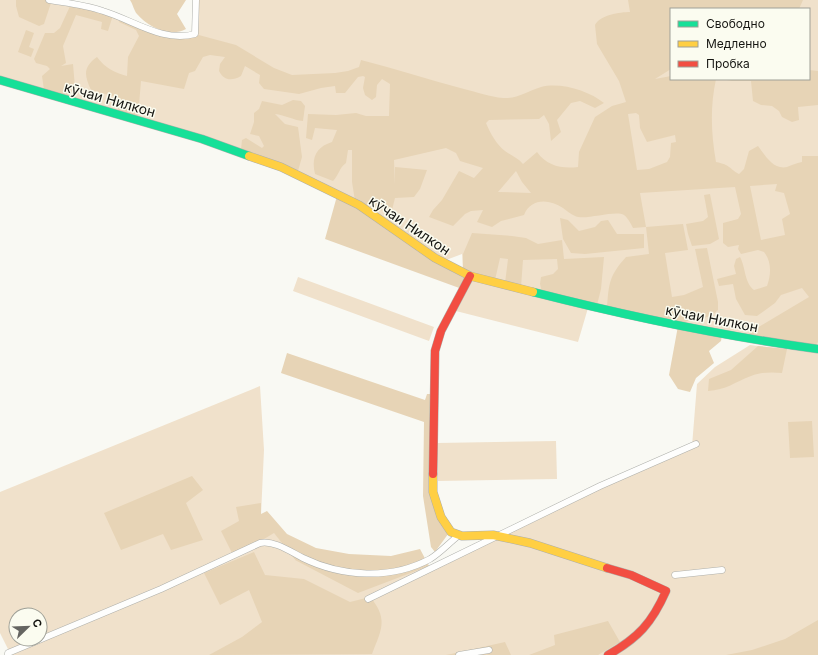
<svg xmlns="http://www.w3.org/2000/svg" width="818" height="655" font-family="Inter,sans-serif">
<rect width="100%" height="100%" fill="#f9f9f3"/>
<path fill="#f0e1cb" fill-rule="evenodd" d="M0 0H54L92 8 152 33 173 39 186 38 195 34 196 0H818V347C698 329 580 301 463 272L462 254 446 260 361 204 286 165 183 130 0 77ZM671 9H809V79H671Z
M298 277 434 327 429 341 293 291Z
M469 277 588 308 578 342 452 310Z
M750 345 818 353V655H11L0 633V492L260 386 264 450 261 515 295 560 429 566 692 446 697 384 715 367ZM16 615H40V639H16Z
M556 441 557 479 438 481 437 443Z"/>
<path fill="#e7d4b6" fill-rule="evenodd" d="M16 0H52L44 24 39 26 19 17 16 6Z
M130 0H186L177 14 186 29C170 38 148 27 137 14 134 11 133 4 130 0Z
M628 0H803L799 9H671V69L655 79 671 76V79H716C710 107 711 133 716 162 731 165 728 168 739 174L744 169 749 151 758 146C765 155 773 170 787 167 792 165 796 163 802 162V156H818V342L814 347 746 336 752 331 809 297 802 288 781 295 775 303 757 316 745 315 736 299 733 284 719 286 717 279 736 274 734 266 736 259 740 257C746 268 744 282 754 290L767 286C771 275 772 262 764 252L758 250 741 254 738 249 739 245 728 247 723 243V223L738 219 741 214 735 187 640 193 646 227 683 224 688 250 665 253 672 297 684 295 703 287 695 249 707 248 718 302V310C704 323 697 315 683 323L607 307C609 283 609 276 626 257L649 254 646 227 633 228C631 224 628 218 624 215 616 210 590 219 578 217 573 216 567 211 563 208 549 199 531 198 524 215L501 221 492 227 477 222 483 210 471 211 465 214 453 226 429 217 433 210 442 200 459 171 474 178 483 168 460 161 456 153 446 148 394 160 395 185V167L427 170 420 189 414 197 395 198 391 214 355 201 352 182V150H348L346 163C339 168 339 175 333 181L315 174C311 158 316 147 332 142L337 130 315 128 312 140 306 138 308 114 336 115 356 113 366 116H389L390 84 382 79 377 85 376 97 372 100 365 95 363 88 365 77 363 76 358 77 345 93H336L335 86 321 88 299 94 264 89 259 83 260 75 245 66 241 76C232 81 224 81 219 71L220 64 225 57 210 55 203 57 195 71 189 73 184 89 141 81 138 117 118 111 120 98 91 90C84 75 83 67 97 57 105 68 115 73 127 76L128 57 139 36 136 30 119 22 120 16C143 28 169 47 195 34L236 45 274 68 292 75 335 73 348 71 359 67 361 60C396 69 430 80 464 89 477 92 490 97 503 98 517 99 528 91 541 87 561 82 589 91 604 103L595 108 580 101 571 103 557 120 561 132 551 141 549 124 544 115 539 119 489 120 486 123C490 133 497 145 505 151 512 156 518 158 523 164L537 152C547 166 562 169 578 167L579 152 595 117 612 106 626 102 619 81 597 44 595 25C600 15 620 12 630 12ZM636 113 639 115 640 128 647 142 675 135 676 142 671 143 670 157 667 162 649 169 637 170 628 114ZM516 171 522 182 531 193 498 192ZM777 184 775 191 784 193 790 214 782 219 785 235 761 240 750 186Z
M71 4 113 15 108 31 101 29 102 22 76 15 63 46 66 63 61 66 73 64 76 99 44 90 42 76 50 69 47 66 36 63 34 59 45 33H54L60 28Z
M26 30 34 33 29 47 34 49 31 57 18 52Z
M809 70 818 71V105L798 107 799 120 792 122 782 117 779 111 772 106 761 105 753 101 751 81H732L722 79H809Z
M293 100 301 101 305 106 303 121C293 120 285 115 275 114L285 124 298 127 302 157 298 171 286 165 241 149 242 140 246 138 262 148 264 146 259 136 250 134 254 122V113L259 109 262 101 282 105Z
M710 194 719 239 710 244 692 246 688 234 686 224 703 221 708 217 704 195Z
M337 196 469 277 462 289 325 239Z
M560 218 568 220 579 231 595 227 601 221 608 220 617 234H644V248L585 254 571 253 563 239Z
M472 233 512 236 526 238 538 244 562 240 564 259 604 257 601 289 597 305 542 292 540 284 541 277 553 274 558 269 557 259 523 260 521 287 505 283 508 259 500 258 495 280 463 272V254Z
M678 326 722 335 721 341 709 351 714 363 696 378 690 392 678 389 669 375Z
M758 346 787 349 782 373C772 372 761 372 751 376 735 382 726 390 708 391L709 379 731 370Z
M287 353 425 400 427 394H432L431 492 451 530 435 552 431 547 423 496 424 422 281 373Z
M812 421 814 457 790 458 788 422Z
M192 476 203 490 186 503 203 540 171 550 163 534 121 550 104 513Z
M261 503V514L267 511 287 534 316 548 349 554 391 556 420 549 429 566 358 593 295 560 274 533 234 557 221 531 239 521 236 507Z
M254 552 265 575 304 579 350 602 370 597C389 619 381 630 372 654L209 655 242 637 262 622 249 590 220 605 204 573Z
M818 620V655H726L752 650 785 639Z
M608 621 620 642 598 655H529L555 645 554 635Z
M505 642 511 655H446L451 654Z"/>
<g fill="none" stroke-linecap="round" stroke-linejoin="round">
<g stroke="#aeafaa" stroke-width="7">
<path id="street" d="M49 0C67 3 86 5 103 11 133 20 163 43 195 34L196 0
M675 575 722 570
M368 599 600 486 696 444
M8 655V653L161 589 260 543C274 540 291 552 303 558 342 577 391 580 430 559 440 553 449 543 458 536
M459 655 489 650"/>
</g>
<g stroke="#aeafaa" stroke-width="9">
<path id="fast" d="M0 80 202 139 249 156
M533 292C627 316 722 336 818 349"/>
</g>
<g stroke="#aeafaa" stroke-width="9">
<path id="slow" d="M249 156 281 167 359 205 435 258 470 276 533 292
M433 474V492L441 517 451 532 462 536 493 535 530 543 607 568"/>
</g>
<g stroke="#aeafaa" stroke-width="9">
<path id="jam" d="M433 474 435 351 441 331 470 276
M607 568 631 575 666 591C652 623 638 638 608 655"/>
</g>
<use href="#street" stroke="#fefefd" stroke-width="6"/>
<use href="#fast" stroke="#16e098" stroke-width="8"/>
<use href="#slow" stroke="#ffcf43" stroke-width="8"/>
<use href="#jam" stroke="#f24e42" stroke-width="8"/>
</g>
<g text-anchor="middle" dominant-baseline="central" stroke-width="3" stroke-linejoin="round" paint-order="stroke">
<g font-size="14" fill="#161612" stroke="#fbfcf0">
<text transform="translate(110 99) rotate(16)">кӯчаи Нилкон</text>
<text transform="translate(410 225) rotate(34)">кӯчаи Нилкон</text>
<text transform="translate(712 318) rotate(11)">кӯчаи Нилкон</text>
</g>
</g>
<rect x="670" y="8" width="140" height="72" fill="#fbfcf0" stroke="#9fa097"/>
<rect x="678" y="21" width="20" height="6" fill="#16e098" stroke="#9fa097"/>
<text x="706" y="28" font-size="12" fill="#161612">Свободно</text>
<rect x="678" y="41" width="20" height="6" fill="#ffcf43" stroke="#9fa097"/>
<text x="706" y="48" font-size="12" fill="#161612">Медленно</text>
<rect x="678" y="61" width="20" height="6" fill="#f24e42" stroke="#9fa097"/>
<text x="706" y="68" font-size="12" fill="#161612">Пробка</text>
<g transform="translate(28 627) rotate(67)"><circle r="19" fill="#fbfcf0" stroke="#9fa097"/>
<path d="M0-3L7 15L0 10L-7 15Z" fill="#656561"/>
<text y="-6" font-size="11" font-weight="bold" text-anchor="middle" fill="#161612">С</text>
</g>
</svg>
